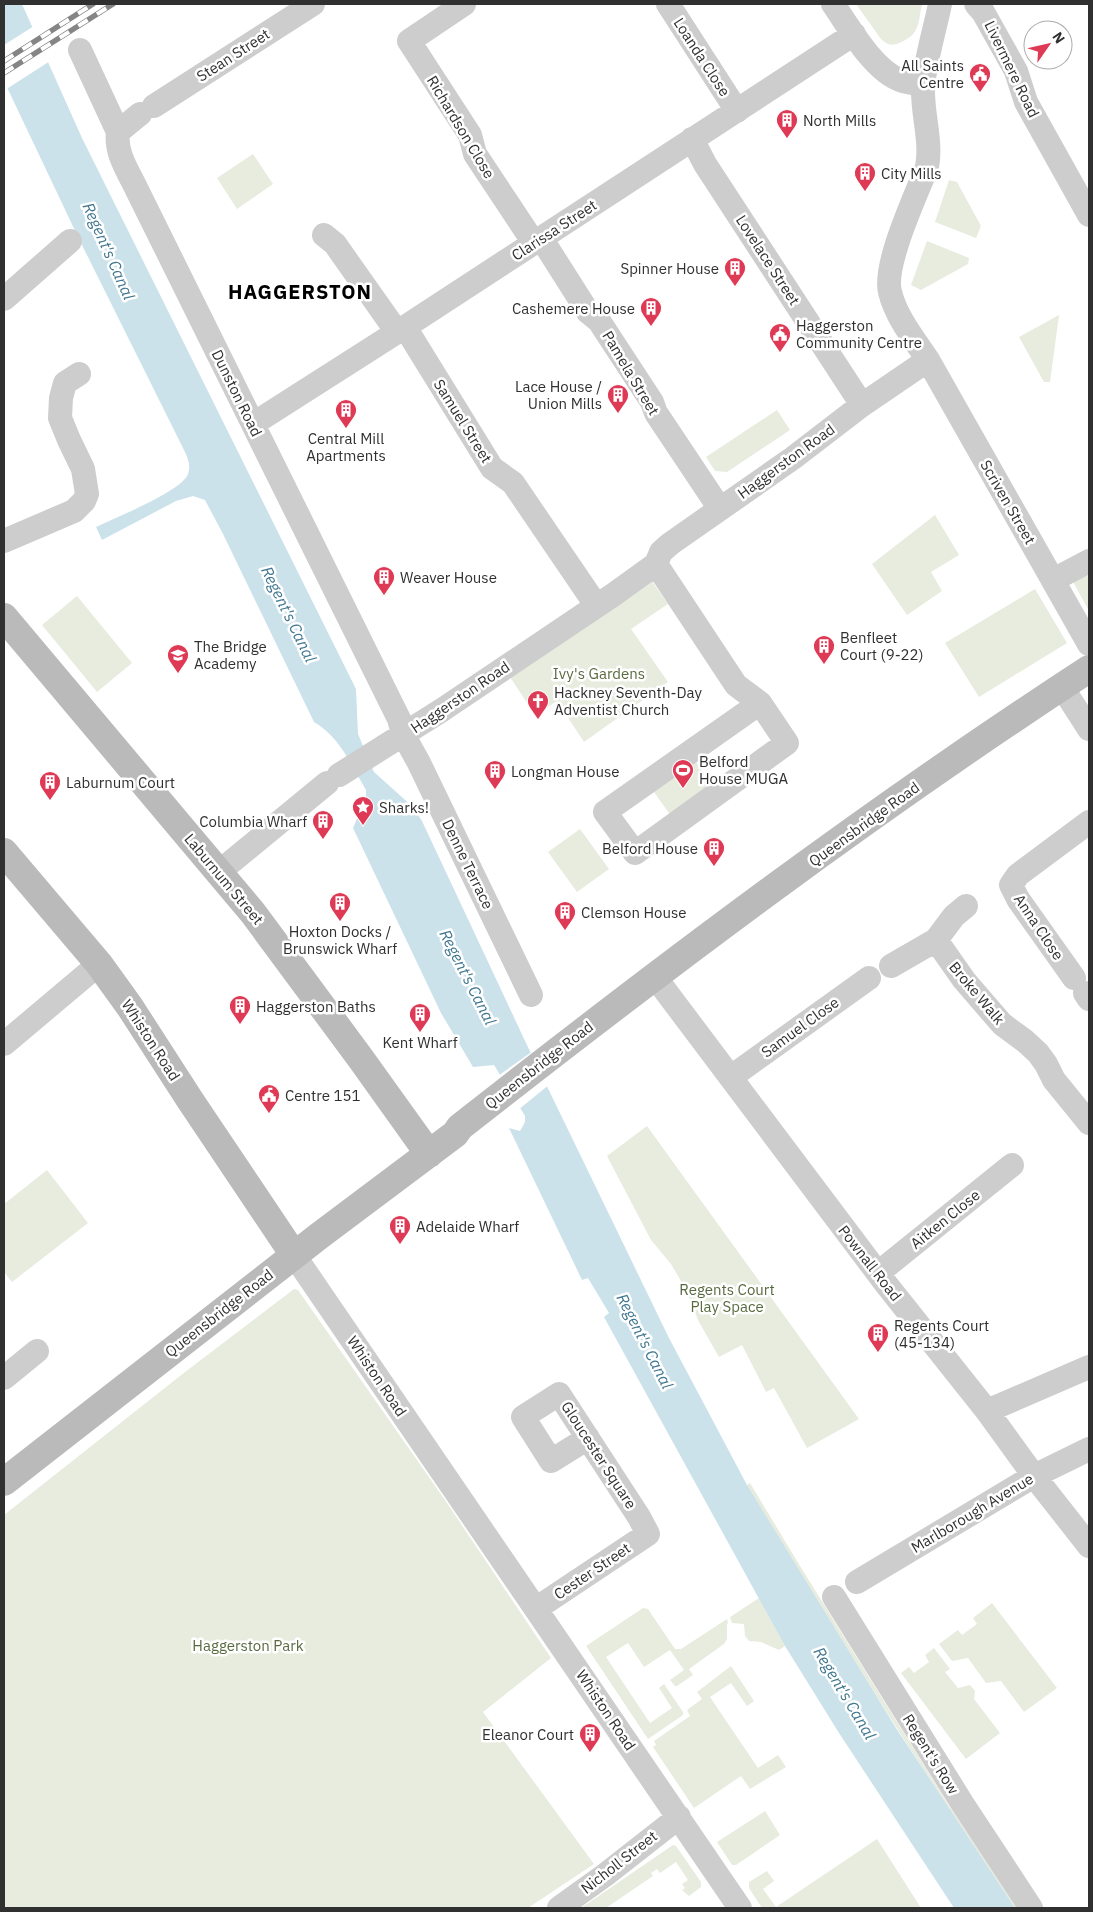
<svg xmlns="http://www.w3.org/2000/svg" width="1093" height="1912" font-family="'IBM Plex Sans',sans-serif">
<rect width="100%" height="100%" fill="#fff"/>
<path fill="#e7ecde" d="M856 4H922C918 23 920 35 899 43 892 46 887 45 881 39Z
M253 154 273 184 237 209 217 178Z
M949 180 957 182 981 226 976 238 935 222Z
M927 241 969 258 968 264 921 290 911 285Z
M1059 315 1050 382H1044L1019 337Z
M777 410 790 430 727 472 715 471 706 457Z
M935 515 959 555 931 572 942 591 907 615 872 564Z
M1084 570 1089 579V611L1071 578Z
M651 580 668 604 631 629 668 682 584 742 557 701 535 715 510 677Z
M1035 589 1067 643 979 697 945 643Z
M77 596 132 663 97 692 42 625Z
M696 762 713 787 671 816 654 792Z
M580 829 609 869 577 892 548 852Z
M647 1126 673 1162 859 1419 807 1448 774 1388 766 1392 742 1345 719 1357 699 1322 685 1288 671 1264 651 1240 607 1156Z
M47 1170 88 1223 12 1282 4 1272V1204Z
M294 1289 298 1290 445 1500 551 1658 483 1712 594 1864 528 1908H4V1515L185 1372Z
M750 1483 800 1566 948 1804 1018 1908H1015C927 1779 844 1645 762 1512L747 1485Z
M759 1598 785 1646 779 1650 761 1642 749 1641 745 1636 744 1624 732 1623 730 1617Z
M992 1603 1057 1688 1024 1712 1001 1681 986 1683 968 1658 952 1661 939 1644 958 1630 962 1635 977 1624 973 1618Z
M643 1608 648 1609 675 1649H681L727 1619 728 1623 727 1624V1639L724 1644 689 1669 693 1675 677 1686H675L670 1680 684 1670 670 1650 644 1667 628 1643 606 1657 650 1723 672 1708 659 1688 664 1684 683 1712V1715L648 1739 586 1646Z
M934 1648 950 1669 945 1672 958 1688 970 1685 975 1691 974 1699 1000 1733 966 1759 901 1673 909 1667 914 1673 929 1662 925 1655Z
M731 1666 754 1701 747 1706 731 1683 710 1697 758 1768 778 1755 786 1767 750 1789 741 1776 694 1808 653 1747 656 1745 654 1741 690 1716 687 1710 702 1699 697 1692Z
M765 1811 780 1835 736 1865H732L717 1842Z
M877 1839 921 1908H762L749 1888V1882L767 1871 774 1881 763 1889 776 1907Z
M673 1845 676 1846 701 1882V1887L689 1896 682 1890 685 1888 682 1884 688 1880 676 1862 660 1873 657 1869 651 1873 653 1876 606 1908H581Z"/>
<path fill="#cce2eb" d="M4 4H22L82 138 356 689 358 734 374 772 413 807 422 821 526 1043 669 1338 747 1485 896 1728 1015 1908H954L839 1733 785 1646 604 1317 609 1313 588 1278 582 1280 509 1128 520 1131 525 1122V1116L494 1065 473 1067 441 1013 353 828 366 797V790C351 765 340 737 314 722L223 534 205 500 193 496 176 501 102 540 96 527C115 518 182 491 188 474 191 466 188 459 185 452L78 237 4 81Z"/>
<path fill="#fff" d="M34 26 50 61 5 90 4 87V45Z
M533 1051 550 1084 518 1110 498 1076Z"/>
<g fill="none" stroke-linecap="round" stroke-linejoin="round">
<path stroke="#cdcdcd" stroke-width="24" d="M464 4 409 41 470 135 475 154 534 243
M668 4 737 111
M833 4C849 27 873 70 900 80 907 83 916 83 924 85
M940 4C935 29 925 62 923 87 922 114 932 141 927 167 916 195 883 265 890 292 896 317 914 339 928 360L1089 644
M976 4 983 12 1016 71 1026 102 1089 215
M80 50 118 132C115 153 128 171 137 190L399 719 403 734 419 763 531 995
M154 106 313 4
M118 132 140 114
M692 139 705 164 862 405
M324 235 335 244 397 332
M541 238 588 312 599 321 652 402 656 413 720 509
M4 299 70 241
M405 327 492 468 513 483 596 605
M253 424 405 327 854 34
M4 541 74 511 84 501 87 494 83 469 69 440 60 418 61 398 65 383 79 374
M656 564 736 685 760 703 787 743 635 853 605 812 760 703
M1053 580 1089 561
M1062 687 1089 729
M339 775 442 710 613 595 656 564 661 552 670 544 793 458 862 405 928 360
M219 872 327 783
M966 906 954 916 936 940 964 980 1002 1024 1025 1041 1038 1053 1046 1064 1054 1080 1089 1123
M891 966 936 940
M655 977 886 1284 987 1411 1034 1476 1089 1546
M1074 978 1018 899 1011 885 1018 875 1089 822
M1085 993 1089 999
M4 1044 99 964
M731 1077 869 978
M294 1255 740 1908
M878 1273 1012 1165
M4 1378 37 1351
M987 1411 1089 1367
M857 1582 1034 1476 1089 1449
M834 1597 962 1803 1031 1908
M537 1608 648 1534 639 1517 559 1394 523 1417 551 1461 588 1438
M559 1908 605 1875 679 1817"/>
<path stroke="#bababa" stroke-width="28" d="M4 617 253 913 361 1059 429 1154
M4 852 99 964 130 1007 190 1100 294 1255
M4 1482 319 1236 455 1134 460 1127C664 967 872 810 1089 669"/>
<g stroke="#858585" stroke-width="5.5">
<path id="rail" d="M4 61 93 4
M4 73 113 4"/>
</g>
<use href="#rail" stroke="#fff" stroke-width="4" stroke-dasharray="11" stroke-linecap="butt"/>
</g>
<defs>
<g id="civic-pin" transform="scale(1.125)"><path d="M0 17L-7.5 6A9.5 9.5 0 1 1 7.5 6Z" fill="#de3a55" stroke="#fff"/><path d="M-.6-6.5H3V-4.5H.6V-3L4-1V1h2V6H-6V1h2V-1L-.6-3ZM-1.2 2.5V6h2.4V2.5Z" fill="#fff"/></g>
<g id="building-pin" transform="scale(1.125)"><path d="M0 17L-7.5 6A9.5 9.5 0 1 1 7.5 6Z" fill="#de3a55" stroke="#fff"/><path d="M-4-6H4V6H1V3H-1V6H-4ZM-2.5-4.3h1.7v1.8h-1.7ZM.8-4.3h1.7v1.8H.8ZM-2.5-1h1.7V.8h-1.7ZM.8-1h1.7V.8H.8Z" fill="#fff"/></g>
<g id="school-pin" transform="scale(1.125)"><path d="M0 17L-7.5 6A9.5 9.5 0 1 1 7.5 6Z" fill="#de3a55" stroke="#fff"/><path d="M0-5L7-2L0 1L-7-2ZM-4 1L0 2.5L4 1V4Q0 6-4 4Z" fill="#fff"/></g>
<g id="church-pin" transform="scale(1.125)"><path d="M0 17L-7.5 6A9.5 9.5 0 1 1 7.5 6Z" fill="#de3a55" stroke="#fff"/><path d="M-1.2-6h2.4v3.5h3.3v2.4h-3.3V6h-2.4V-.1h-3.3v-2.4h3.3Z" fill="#fff"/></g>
<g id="stadium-pin" transform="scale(1.125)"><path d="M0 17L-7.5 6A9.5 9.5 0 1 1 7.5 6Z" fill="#de3a55" stroke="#fff"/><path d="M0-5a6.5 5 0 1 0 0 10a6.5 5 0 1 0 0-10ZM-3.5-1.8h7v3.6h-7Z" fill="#fff"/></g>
<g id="sight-pin" transform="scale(1.125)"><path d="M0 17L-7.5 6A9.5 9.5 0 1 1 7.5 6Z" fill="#de3a55" stroke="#fff"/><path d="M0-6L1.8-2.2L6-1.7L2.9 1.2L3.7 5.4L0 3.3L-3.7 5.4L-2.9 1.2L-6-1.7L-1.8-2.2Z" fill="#fff"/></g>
</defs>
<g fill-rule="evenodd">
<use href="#civic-pin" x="980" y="74"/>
<use href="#building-pin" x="787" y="120"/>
<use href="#building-pin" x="865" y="173"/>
<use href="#building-pin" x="735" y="268"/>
<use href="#building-pin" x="651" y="308"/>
<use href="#civic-pin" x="780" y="334"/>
<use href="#building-pin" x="618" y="395"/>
<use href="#building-pin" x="346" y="410"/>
<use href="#building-pin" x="384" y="577"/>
<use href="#building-pin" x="824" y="646"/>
<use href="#school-pin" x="178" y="655"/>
<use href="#church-pin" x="538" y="701"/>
<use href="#stadium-pin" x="683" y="770"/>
<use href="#building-pin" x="495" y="771"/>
<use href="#building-pin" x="50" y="782"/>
<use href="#sight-pin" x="363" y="807"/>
<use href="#building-pin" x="323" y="821"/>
<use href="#building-pin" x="714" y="848"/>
<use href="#building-pin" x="340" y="903"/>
<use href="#building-pin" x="565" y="912"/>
<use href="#building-pin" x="240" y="1006"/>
<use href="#building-pin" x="420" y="1014"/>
<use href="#civic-pin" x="269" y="1095"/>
<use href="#building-pin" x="400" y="1226"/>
<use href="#building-pin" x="878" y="1334"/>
<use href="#building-pin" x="590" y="1734"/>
</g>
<g text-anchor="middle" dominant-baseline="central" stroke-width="5" stroke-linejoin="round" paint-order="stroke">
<g font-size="15" fill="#303030" stroke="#fff">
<text transform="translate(233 55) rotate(-33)">Stean Street</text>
<text transform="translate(702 57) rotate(57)">Loanda Close</text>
<text transform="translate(1012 69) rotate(64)">Livermere Road</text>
<text transform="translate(461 127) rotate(59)">Richardson Close</text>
<text transform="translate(554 230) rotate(-33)">Clarissa Street</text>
<text transform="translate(768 260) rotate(57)">Lovelace Street</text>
<text transform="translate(631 373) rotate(59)">Pamela Street</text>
<text transform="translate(237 393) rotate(64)">Dunston Road</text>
<text transform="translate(463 421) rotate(58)">Samuel Street</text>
<text transform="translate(786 461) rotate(-36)">Haggerston Road</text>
<text transform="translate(1008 502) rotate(60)">Scriven Street</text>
<text transform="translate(460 697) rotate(-34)">Haggerston Road</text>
<text transform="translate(864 824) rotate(-36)">Queensbridge Road</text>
<text transform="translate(468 864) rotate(64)">Denne Terrace</text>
<text transform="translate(224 879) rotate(50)">Laburnum Street</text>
<text transform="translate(1039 927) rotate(56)">Anna Close</text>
<text transform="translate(977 993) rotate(50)">Broke Walk</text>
<text transform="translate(800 1027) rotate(-36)">Samuel Close</text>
<text transform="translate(151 1040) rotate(57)">Whiston Road</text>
<text transform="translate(539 1065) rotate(-38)">Queensbridge Road</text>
<text transform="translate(945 1219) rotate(-39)">Aitken Close</text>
<text transform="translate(870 1263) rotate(52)">Pownall Road</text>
<text transform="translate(219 1313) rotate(-38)">Queensbridge Road</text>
<text transform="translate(377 1376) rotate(56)">Whiston Road</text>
<text transform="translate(599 1455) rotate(57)">Gloucester Square</text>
<text transform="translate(972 1513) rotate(-31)">Marlborough Avenue</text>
<text transform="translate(592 1571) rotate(-34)">Cester Street</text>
<text transform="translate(606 1710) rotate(56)">Whiston Road</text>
<text transform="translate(931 1754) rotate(58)">Regent's Row</text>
<text transform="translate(619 1862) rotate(-38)">Nicholl Street</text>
</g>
<g font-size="15" fill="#303030" stroke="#fff" text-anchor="start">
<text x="964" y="65" text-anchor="end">All Saints<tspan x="964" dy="17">Centre</tspan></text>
<text x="803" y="120">North Mills</text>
<text x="881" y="173">City Mills</text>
<text x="719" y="268" text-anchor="end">Spinner House</text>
<text x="635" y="308" text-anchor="end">Cashemere House</text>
<text x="796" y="325">Haggerston<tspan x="796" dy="17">Community Centre</tspan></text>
<text x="602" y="386" text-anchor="end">Lace House /<tspan x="602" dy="17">Union Mills</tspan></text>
<text x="346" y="438" text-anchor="middle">Central Mill<tspan x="346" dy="17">Apartments</tspan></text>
<text x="400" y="577">Weaver House</text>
<text x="840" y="637">Benfleet<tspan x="840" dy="17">Court (9-22)</tspan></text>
<text x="194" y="646">The Bridge<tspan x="194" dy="17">Academy</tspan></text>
<text x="554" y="692">Hackney Seventh-Day<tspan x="554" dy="17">Adventist Church</tspan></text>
<text x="699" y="761">Belford<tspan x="699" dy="17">House MUGA</tspan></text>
<text x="511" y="771">Longman House</text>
<text x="66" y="782">Laburnum Court</text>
<text x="379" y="807">Sharks!</text>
<text x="307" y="821" text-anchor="end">Columbia Wharf</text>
<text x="698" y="848" text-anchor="end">Belford House</text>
<text x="581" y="912">Clemson House</text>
<text x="340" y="931" text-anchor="middle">Hoxton Docks /<tspan x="340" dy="17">Brunswick Wharf</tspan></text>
<text x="256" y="1006">Haggerston Baths</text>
<text x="420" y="1042" text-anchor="middle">Kent Wharf</text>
<text x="285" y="1095">Centre 151</text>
<text x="416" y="1226">Adelaide Wharf</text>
<text x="894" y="1325">Regents Court<tspan x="894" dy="17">(45-134)</tspan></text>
<text x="574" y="1734" text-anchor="end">Eleanor Court</text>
</g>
<g font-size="15" fill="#576a3f" stroke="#fff">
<text x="599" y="673">Ivy's Gardens</text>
<text x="727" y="1289">Regents Court<tspan x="727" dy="17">Play Space</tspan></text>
<text x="248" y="1645">Haggerston Park</text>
</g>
<g font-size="16" font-style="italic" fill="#41778f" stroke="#fff">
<text transform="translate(109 251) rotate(66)">Regent's Canal</text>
<text transform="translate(289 614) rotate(64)">Regent's Canal</text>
<text transform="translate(468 977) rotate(63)">Regent's Canal</text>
<text transform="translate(645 1341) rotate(63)">Regent's Canal</text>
<text transform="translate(845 1693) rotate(59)">Regent's Canal</text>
</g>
<g font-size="20" font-weight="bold" letter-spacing="1" fill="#000" stroke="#fff">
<text x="300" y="291">HAGGERSTON</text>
</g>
</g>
<rect width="1093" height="1912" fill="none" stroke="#303030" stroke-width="10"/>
<g transform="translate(1048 45) rotate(56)"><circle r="24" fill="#ffffff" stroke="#acacac"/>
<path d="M0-4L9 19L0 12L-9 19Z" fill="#de3a55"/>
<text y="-8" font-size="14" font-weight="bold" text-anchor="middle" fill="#303030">N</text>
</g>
</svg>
